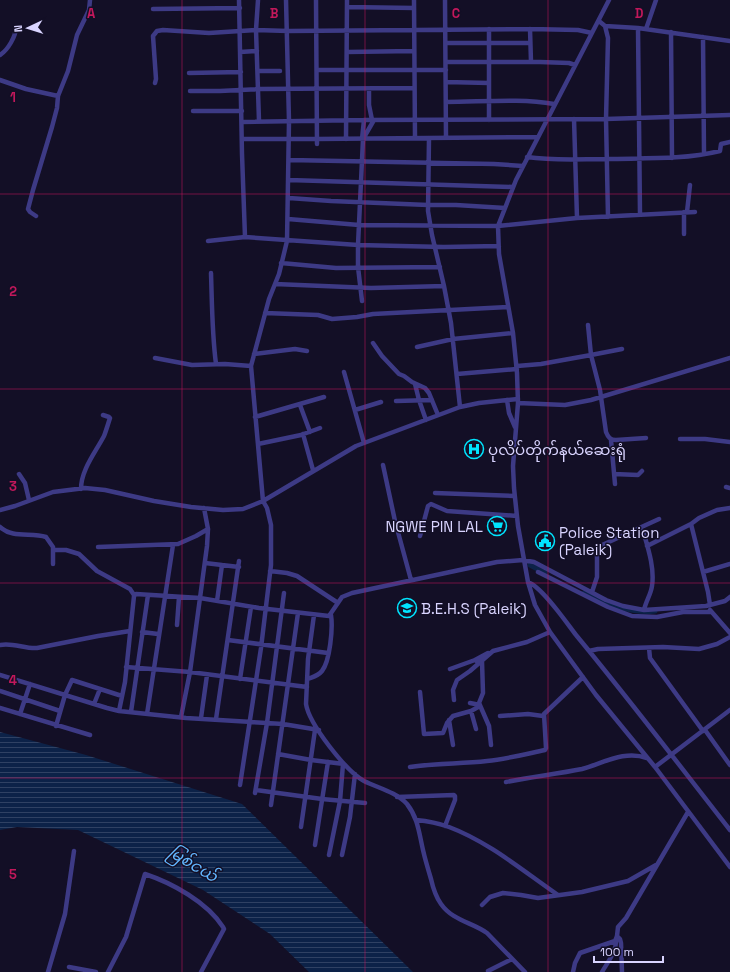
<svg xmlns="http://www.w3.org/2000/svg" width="730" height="972" font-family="'Space Grotesk','Noto Sans Myanmar',sans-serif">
<defs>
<pattern id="water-rules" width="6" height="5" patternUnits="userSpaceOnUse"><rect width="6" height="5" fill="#0c2248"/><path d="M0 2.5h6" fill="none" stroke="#2f4163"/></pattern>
</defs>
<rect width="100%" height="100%" fill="#130f26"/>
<path fill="url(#water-rules)" d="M0 732 86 755 242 804 413 972H309L270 934 203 890 78 830 17 827 0 830Z"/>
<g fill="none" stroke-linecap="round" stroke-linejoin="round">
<path stroke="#0c2248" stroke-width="5" d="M530 565 545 573
M584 593C607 603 630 614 655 611"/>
<path stroke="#3d3a85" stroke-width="4.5" d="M239 0 242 154 245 237 358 245 444 247 499 246
M258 0 256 30 259 121
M316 0 317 144
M414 0 415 138
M445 0 446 138
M609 0 516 180 498 226 499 254 513 333 517 373 518 403 513 466 514 488 518 526 528 582 535 605 550 632 596 695 655 767 730 867
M347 7 414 8
M153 9 240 8
M599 21 605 26 608 38 606 119 608 217
M605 26 638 28 730 41
M638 28 640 215
M489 29V120
M530 29 531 62
M646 29 656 0
M671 32 672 158
M703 37 704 154
M446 43H530
M240 52 257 51
M347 52 414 51
M0 55C8 50 16 36 16 27
M446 62H540L569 63 575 65
M317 70H446
M258 71H280
M189 73 241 72
M0 80 26 89 58 96
M446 82 489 83
M155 83 156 79 153 36 157 31 163 30 209 33 256 30 288 31 530 29 578 30 592 33
M369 89V105L372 120
M190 91H220L259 89 414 88
M446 102C481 102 520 98 554 104
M193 111H242
M574 119 577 218
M242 122 364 120 606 119 730 115
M429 138 428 211 432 235 444 286 451 323 460 407
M242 139H317L537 137
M346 139 347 0
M362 139 364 120
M527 157C554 161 580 159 607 159 645 158 683 160 720 151L721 144 730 142
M289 160 494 164 523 166
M289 180 513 187
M289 198 331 201 428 205H456L505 208
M684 212V234
M687 212 690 185
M36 216 30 212 28 209 33 190 52 127 57 108 58 96 68 71 77 35 89 10 90 0
M288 219 359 225 498 226 577 218 695 212
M208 241 245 237
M281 263 336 268 440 267
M211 273C212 303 212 334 216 364
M275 284 371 288 444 286
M362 301 358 267V245L363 139 374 120
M265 313 318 315 332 319 357 317 373 314 508 307
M588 325 591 355 622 349
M373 343 382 356 399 374 404 376 412 382 425 388 429 393 438 415
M417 347 453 339 513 333
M254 354 295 349 307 351
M155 358 192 365 225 364 251 366
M517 366 541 364 591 355 600 390 606 432C608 437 610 440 616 440L646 438
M344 372 364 443
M457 374 517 369
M415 384 419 400 426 420
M507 400 509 413 515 427
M396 401 432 400
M518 403 565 405 591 400 730 358
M300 405 310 432
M355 410 381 402
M255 417 324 397
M303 434 313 470
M680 439H705L730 442
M611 440 615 484
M258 444 301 435 320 428
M383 465 395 521 411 580
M19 474 25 483 29 500
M614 474 638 475 642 471
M726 487 730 488
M81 489C81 470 95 453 104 436 106 431 108 424 110 418L109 417 103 415
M435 493 514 496
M0 510 15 506 53 492 85 488 105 490 154 501 191 507 223 510 243 509 263 501 356 446 460 407 479 403 518 399
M691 524 708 592 710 605
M0 527C13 539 31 532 46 537L53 547V564
M642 527C647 545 655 567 652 586 651 594 646 601 644 610
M420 536 428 506 431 504 447 511 517 516
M647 546 691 524 699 518 717 510 730 508
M98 547 178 544 196 536 208 529
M53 550H66L79 554 97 571 130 589 134 595
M205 563 239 567
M270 571 287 573 297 576 338 603
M538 572 608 607 632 616 657 617 683 612H711
M703 572 730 564
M528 582C542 587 566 622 576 635 629 699 679 765 730 830
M592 592 597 577V552L600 546 659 519
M217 601 222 565
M710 610 730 633
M314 615 308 659 306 704C309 724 346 771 364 781 378 788 396 792 407 804 418 818 419 833 423 850 425 859 428 869 431 879 433 888 436 897 441 904 453 921 472 922 487 933L525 972
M177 625 179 597
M142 632 158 634
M228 640 328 653
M0 645C12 642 25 649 37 648L98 636 130 631
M649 648 650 658 703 731
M589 651 598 649 663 647 699 649 717 644 730 637
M475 660 488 653
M482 661 483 693 479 703 489 726 491 745
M126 667 190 672 307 687
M450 669 475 660 479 663
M0 675 107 708 119 711 125 682 134 596 136 594 200 598 259 608 329 616 342 597 352 593 497 562 523 560 534 562 606 600 623 606 644 610 706 606 725 601 730 597
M240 679 251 607
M308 679C313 677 318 676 322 671 330 661 333 628 331 615
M0 691 60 711
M420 692 424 734 443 733 447 723 453 716 471 711 480 706
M454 700 453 690 457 680 470 671 493 651 527 642 550 632
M470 703 480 705
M94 704 100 689
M0 708 90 735
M119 711 186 718 283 724 319 730
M471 711 476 729
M131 712 148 595
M20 714 30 684
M147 714 173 545
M500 716 528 714 543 716
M181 717 190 672 207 546 208 529 204 508
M201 718 207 675
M216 719 239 561
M449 720 453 745
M56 726 65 695 72 680 122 696
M705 730 730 765
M278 754 311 760 344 764
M410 767C436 763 461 764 487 761 507 759 526 754 545 750L546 748 544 714 583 677
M655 767 730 710
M506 782C531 777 557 774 582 769 604 763 624 750 647 758
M240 785 261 648 271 565V525L267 508 263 501 251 366 269 299 279 274 287 241 289 121 286 0
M256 790 322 799 365 803
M255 793 267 723 284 593
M397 797 454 795 455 796V800L445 826
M271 805 298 613
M416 820C427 821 438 823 449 827 489 842 523 871 558 895
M301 827 315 730
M315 845 328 762
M329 855 340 801 343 764
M342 855 350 817 355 774
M482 905 490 897 503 893 521 895 538 898 582 892 628 881 656 865
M617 936 620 939 621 943 622 972
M69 967 96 972
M488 971 512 959
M48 972 65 914 74 851
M108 972 126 937 145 874C172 883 207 902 223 927L224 929 201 972
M573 972 575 963 580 953 615 941 617 936 618 927 626 918 688 812
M602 972C607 963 617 951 616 940"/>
</g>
<path fill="none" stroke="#c2185b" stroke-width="1" stroke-opacity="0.55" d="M182 0V972M365 0V972M548 0V972M0 194H730M0 389H730M0 583H730M0 778H730"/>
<defs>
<g id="hospital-ring" transform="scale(1)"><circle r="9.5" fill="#130f26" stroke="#00e5ff" stroke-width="1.5"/><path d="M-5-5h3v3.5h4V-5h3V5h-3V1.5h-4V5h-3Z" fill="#00e5ff"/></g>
<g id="supermarket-ring" transform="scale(1)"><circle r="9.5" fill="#130f26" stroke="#00e5ff" stroke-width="1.5"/><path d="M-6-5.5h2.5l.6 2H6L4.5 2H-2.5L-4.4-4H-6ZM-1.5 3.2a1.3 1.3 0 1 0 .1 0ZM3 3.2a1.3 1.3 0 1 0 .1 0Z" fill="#00e5ff"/></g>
<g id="civic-ring" transform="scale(1)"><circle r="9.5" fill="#130f26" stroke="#00e5ff" stroke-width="1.5"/><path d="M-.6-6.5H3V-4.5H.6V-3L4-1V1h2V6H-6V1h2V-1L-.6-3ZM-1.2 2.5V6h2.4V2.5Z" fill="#00e5ff"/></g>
<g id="school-ring" transform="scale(1)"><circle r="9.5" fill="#130f26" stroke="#00e5ff" stroke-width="1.5"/><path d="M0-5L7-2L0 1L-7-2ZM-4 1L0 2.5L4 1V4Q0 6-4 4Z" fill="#00e5ff"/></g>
</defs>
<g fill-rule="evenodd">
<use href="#hospital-ring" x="474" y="449"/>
<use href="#supermarket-ring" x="497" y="526"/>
<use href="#civic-ring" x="545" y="541"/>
<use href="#school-ring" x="407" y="608"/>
</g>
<g text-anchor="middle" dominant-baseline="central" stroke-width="3" stroke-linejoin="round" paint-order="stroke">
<g font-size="15" fill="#d9d4ff" stroke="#130f26" text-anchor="start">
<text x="488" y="449">ပုလိပ်တိုက်နယ်ဆေးရုံ</text>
<text x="483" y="526" text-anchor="end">NGWE PIN LAL</text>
<text x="559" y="532">Police Station<tspan x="559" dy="17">(Paleik)</tspan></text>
<text x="421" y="608">B.E.H.S (Paleik)</text>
</g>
<g font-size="16" font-style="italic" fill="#62b6ff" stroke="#130f26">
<text transform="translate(193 864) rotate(31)">မြစ်ငယ်</text>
</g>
</g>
<g font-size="13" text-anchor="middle" font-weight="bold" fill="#c2185b" stroke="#130f26" stroke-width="3" stroke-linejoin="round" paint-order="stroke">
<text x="91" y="18">A</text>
<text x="274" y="18">B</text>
<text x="456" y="18">C</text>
<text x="639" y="18">D</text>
<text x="13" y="102">1</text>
<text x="13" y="296">2</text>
<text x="13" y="491">3</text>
<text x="13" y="685">4</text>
<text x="13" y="879">5</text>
</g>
<g transform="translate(28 28) rotate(266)" stroke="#130f26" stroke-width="3" paint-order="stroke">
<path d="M0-3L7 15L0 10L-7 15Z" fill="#d9d4ff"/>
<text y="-6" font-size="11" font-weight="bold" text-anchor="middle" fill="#d9d4ff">N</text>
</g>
<path d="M594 956v6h69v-6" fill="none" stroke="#d9d4ff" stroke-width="2"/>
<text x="600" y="956" font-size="12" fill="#d9d4ff" stroke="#130f26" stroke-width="3" paint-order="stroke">100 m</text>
</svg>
